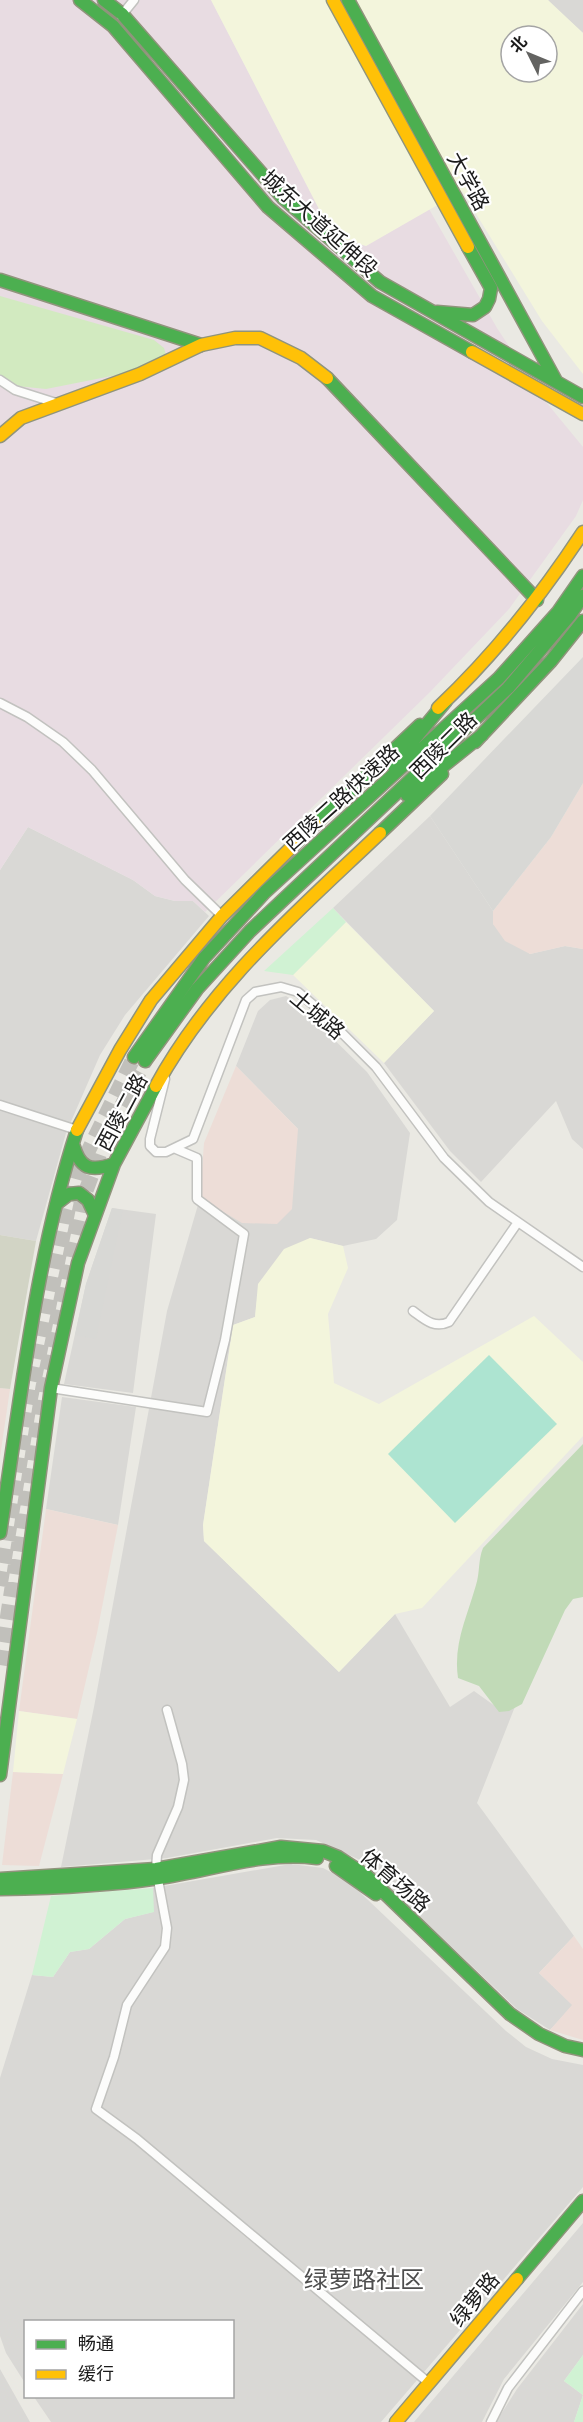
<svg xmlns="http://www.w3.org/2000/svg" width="583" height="2422" font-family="'Noto Sans','Noto Sans SC',sans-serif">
<rect width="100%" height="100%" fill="#eae9e3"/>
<path fill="#d9d8d5" d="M548 0H583V33L549 2Z
M430 816 493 911V924L530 954 565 946 583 949V1149L572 1139 556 1101 481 1182 450 1151 384 1063 434 1011 333 908Z
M28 827 133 880 155 896 175 901H193L209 916 125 1015 100 1055 66 1133 36 1241 0 1235V870Z
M286 996 297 1003 367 1072 410 1133 397 1220 376 1239 343 1246 310 1238 259 1284 255 1317 233 1325 203 1525 204 1541 339 1672 395 1614 450 1707 474 1691 495 1706 518 1699 477 1803 574 1936 539 1973 573 2005 550 2030 517 2009 360 1860 316 1840 277 1838 167 1858 61 1867 94 1707 167 1311 200 1198 298 1129 236 1066 258 1011 270 1000Z
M112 1208 156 1214 133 1393 64 1384 86 1284Z
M62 1397 136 1407 118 1525 46 1509Z
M291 1864 323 1868 348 1881 506 2031 526 2047 552 2059 583 2065V2187L381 2422H51L34 2397 232 2396V2322H26L25 2383 6 2353 0 2336V2078L32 1975 53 1977 70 1952 89 1949 125 1919 153 1912V1888Z
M583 2223V2282L504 2379 482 2422H414Z
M583 2304V2355L564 2381 583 2395 574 2422H496L517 2389Z
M0 2369 30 2422H0Z"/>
<path fill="#edddd7" d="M583 783V949L565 946 530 954 505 941 493 924V911L551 837Z
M236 1066 298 1129 292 1209 277 1224 242 1223 200 1198 204 1143Z
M0 1388 10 1389 0 1457Z
M46 1509 118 1525 97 1633 77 1719 19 1711Z
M13 1772 63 1774 39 1866 2 1865Z
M574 1936 583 1949V2040L550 2030 572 2005 539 1973Z"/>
<path fill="#e8dce2" d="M0 0H211L333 236 366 246 429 209 497 328 546 402 583 447V500L576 516 509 609 430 692 205 912 193 901H175L155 896 133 880 28 827 0 870Z"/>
<path fill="#f3f5dc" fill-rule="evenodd" d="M211 0H548L583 33V374L542 321 462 191 366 246 333 236ZM511 36H547V72H511Z
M346 922 434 1011 384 1063 293 975Z
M310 1238 343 1246 348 1268 328 1314 334 1383 379 1404 534 1316 583 1362V1436L422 1608 395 1614 339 1672 204 1541 203 1525 233 1325 255 1317 258 1284 284 1249Z
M19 1711 77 1719 63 1774 13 1772Z"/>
<path fill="#d2d4c5" d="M0 1235 36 1241 10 1389 0 1388Z"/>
<path fill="#d2eac0" d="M0 296 154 340 164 348 166 355 161 360 137 371 46 389 16 386 0 375Z"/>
<path fill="#c1dab7" d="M583 1444V1597L573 1599 565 1610 522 1704 509 1711 499 1712 479 1686 458 1678C453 1644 467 1617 476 1585 480 1573 478 1560 483 1548Z"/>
<path fill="#d0f2d3" d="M333 908 346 922 293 975 264 971Z
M153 1888 154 1912 125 1919 89 1949 70 1952 53 1977 32 1975 51 1896Z
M583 2355V2422H574L583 2395 564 2381Z"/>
<path fill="#ade4d1" d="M489 1355 557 1424 455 1523 388 1454Z"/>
<path fill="#d8d8d5" d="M583 657V783L551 837 493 911 430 816Z
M112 1208 123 1210 96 1339 75 1335 86 1284Z"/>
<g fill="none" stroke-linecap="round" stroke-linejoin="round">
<path stroke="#c1c0bb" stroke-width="15" stroke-dasharray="15 8" stroke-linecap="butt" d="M0 1586 29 1406 68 1210 79 1170 134 1057
M0 1665 43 1387 81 1204 107 1134 145 1061"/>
<g stroke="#c2c2bf" stroke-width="11">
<path id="street" d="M121 16 134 0
M0 380 15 390 56 403
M0 703 27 717 63 742 92 770 185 880 222 916
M165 1079 150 1139V1146L156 1152H166L193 1139 246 1000 255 992 281 987 298 992 317 1008 376 1067 444 1158 489 1202 583 1267
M0 1105 77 1130
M413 1311C424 1319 434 1329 449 1322L518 1222
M51 1388 207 1412 225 1340 244 1234 197 1199V1158L176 1149
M167 1710 182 1764 184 1780 178 1807 157 1855 156 1869 167 1928 165 1947 127 2005 114 2057 96 2109 137 2139 429 2383
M491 2422 508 2388 583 2291"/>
</g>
<g stroke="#90947c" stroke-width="15">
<path id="fast" d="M80 0 113 26 268 207 372 296 472 352
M104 0 122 14 283 198 380 282 583 397
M348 0 556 381
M0 280 201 345
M437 312 473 315 485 307 489 299 491 288 468 247
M327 378 537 600
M475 742 551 661 583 621
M393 765 446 701
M407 795 482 735
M315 824 420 725
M380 833 442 774
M134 1057 204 958 265 892 499 678 558 612 583 576
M145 1061 197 989 250 931 508 688 570 615 583 596
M73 1144C80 1169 90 1172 114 1164
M56 1204 69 1194 79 1193 88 1200 95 1215
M0 1533C21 1398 35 1260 77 1130
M0 1775 51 1388 78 1263 114 1164 156 1086
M336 1866 376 1894
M0 1879 156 1869 281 1847 323 1851 338 1857 367 1876 510 2014 539 2034 565 2046 583 2050
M0 1889C53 1888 107 1886 159 1878 213 1870 263 1851 317 1858
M517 2279 583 2201"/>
</g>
<g stroke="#90947c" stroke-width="15">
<path id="slow" d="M333 0 468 247
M472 352 583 414
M0 436 21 418 140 374 201 345 235 338H260L301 358 327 378
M438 708C494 655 541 596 583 532
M156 1086C211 985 298 911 380 833
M77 1130 120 1050 151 1000 222 916 315 824
M396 2422 517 2279"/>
</g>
<use href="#street" stroke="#fcfcfb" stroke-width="8"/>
<use href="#fast" stroke="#4caf50" stroke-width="12"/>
<use href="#slow" stroke="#ffc107" stroke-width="12"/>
</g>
<g text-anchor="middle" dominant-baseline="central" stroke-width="4.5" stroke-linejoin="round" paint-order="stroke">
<g font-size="21" fill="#1b1b1b" stroke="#fff">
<text transform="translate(469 181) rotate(61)">大学路</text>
<text transform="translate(320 223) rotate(42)">城东大道延伸段</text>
<text transform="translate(443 745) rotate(-45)">西陵二路</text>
<text transform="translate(341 797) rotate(-42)">西陵二路快速路</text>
<text transform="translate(318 1014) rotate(40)">土城路</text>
<text transform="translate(121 1112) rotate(-62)">西陵二路</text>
<text transform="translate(396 1880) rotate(41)">体育场路</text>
<text transform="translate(474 2299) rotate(-50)">绿萝路</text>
</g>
<g font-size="24" fill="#4e4e4e" stroke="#fff">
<text x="364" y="2278">绿萝路社区</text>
</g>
</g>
<rect x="24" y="2320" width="210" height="78" fill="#ffffff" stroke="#a4a4a4" stroke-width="1.5"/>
<rect x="36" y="2340" width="30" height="9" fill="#4caf50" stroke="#a4a4a4" stroke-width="1.5"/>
<text x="78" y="2350" font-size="18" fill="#1b1b1b">畅通</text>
<rect x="36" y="2370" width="30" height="9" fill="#ffc107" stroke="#a4a4a4" stroke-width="1.5"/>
<text x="78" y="2380" font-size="18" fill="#1b1b1b">缓行</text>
<g transform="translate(529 54) rotate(313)"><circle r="28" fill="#ffffff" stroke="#a4a4a4" stroke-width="1.5"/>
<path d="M0-4.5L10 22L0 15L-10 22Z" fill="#636361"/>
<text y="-9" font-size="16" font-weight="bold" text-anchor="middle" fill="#1b1b1b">北</text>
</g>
</svg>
